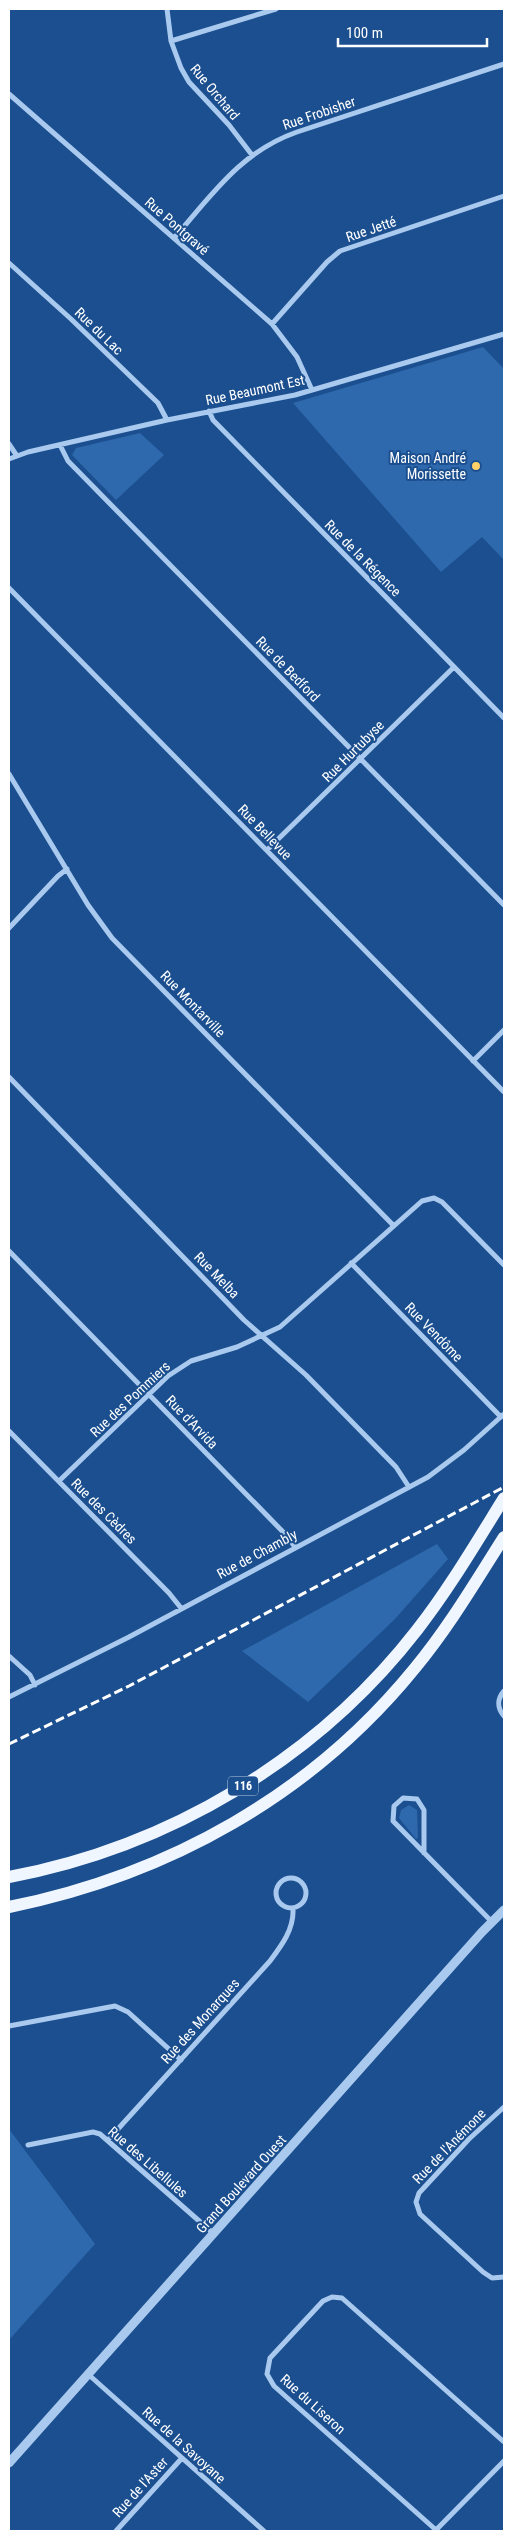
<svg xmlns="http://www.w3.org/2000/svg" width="513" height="2540" font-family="'Roboto Condensed',sans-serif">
<rect width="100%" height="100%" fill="#1b4f8f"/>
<path fill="#2e69ad" d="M483 347 504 369V560L482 537 441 572 293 403Z
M140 433 164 455 116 500 72 455 76 448Z
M437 1544 448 1559 395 1619 308 1702 242 1651Z
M409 1805 417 1810 418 1838 416 1839 399 1818 401 1810Z
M9 2129 95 2244 9 2340Z"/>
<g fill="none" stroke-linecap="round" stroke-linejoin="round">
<path stroke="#a9c9ee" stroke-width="5" d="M167 9 171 41 181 68 189 82 229 125 252 155
M171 41 276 9
M9 94 272 324 297 357 312 390
M174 238C212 195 240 152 297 132L504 64
M9 263 71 319 158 403 167 420
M272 324 327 262 340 251 504 196
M209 411 213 420 504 718
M9 444 17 456
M60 445 68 461 504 905
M9 459 28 452 167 420 295 395 504 334
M9 588 504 1092
M9 774 88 905 112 938 393 1225
M267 850 454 667
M9 928 58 876 67 869
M473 1061 504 1030
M9 1077 244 1320 306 1375 396 1467 409 1487
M9 1251 287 1536 295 1547
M351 1263 501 1417
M9 1431 169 1593 181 1608
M59 1481 168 1376 191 1361 237 1347 280 1327 422 1201 434 1198 442 1202 504 1265
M9 1656 30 1675 35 1685
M504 1691C497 1699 497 1708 504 1716
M9 1697 129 1637 428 1477 464 1450 504 1414
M424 1853V1810L417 1799 403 1798 394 1806 393 1821 492 1922
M276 1893a15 15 0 1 1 30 0a15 15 0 1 1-30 0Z
M9 2026 115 2006 128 2012 181 2060
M504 2107 469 2139 419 2193 416 2202 420 2214 483 2272 492 2278 504 2277
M108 2140 270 1961C282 1945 294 1929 293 1909
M28 2145 93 2132 100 2134 214 2234
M89 2375 264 2531
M436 2530 274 2386 267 2374 270 2358 323 2301 332 2297 342 2298 504 2442
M116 2531 182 2458
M435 2531 504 2461"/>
<path stroke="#a9c9ee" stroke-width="9" d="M9 2463 482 1932 504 1910"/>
<path stroke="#f0f6ff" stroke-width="12" d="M9 1877C169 1847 317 1759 417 1630 449 1589 476 1543 504 1498
M9 1907C168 1875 312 1795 415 1668 449 1627 476 1581 504 1537"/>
<path stroke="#fff" stroke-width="3" stroke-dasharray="9 4" stroke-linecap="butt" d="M9 1744 129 1686 504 1487"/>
</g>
<circle fill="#ffd166" stroke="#1b4f8f" stroke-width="2" cx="476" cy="466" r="5"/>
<g text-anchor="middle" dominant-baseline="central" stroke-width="4" stroke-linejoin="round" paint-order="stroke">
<rect fill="#1b4f8f" stroke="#bbcadd" stroke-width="1" x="228" y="1776.5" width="30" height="19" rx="4"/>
<g font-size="12" font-weight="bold" fill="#fff">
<text x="243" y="1786">116</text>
</g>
<g font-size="14" fill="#fff" stroke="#1b4f8f">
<text transform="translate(215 92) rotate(50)">Rue Orchard</text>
<text transform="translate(319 113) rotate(-19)">Rue Frobisher</text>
<text transform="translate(177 226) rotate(41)">Rue Pontgravé</text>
<text transform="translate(371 229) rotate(-19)">Rue Jetté</text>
<text transform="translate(99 331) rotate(44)">Rue du Lac</text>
<text transform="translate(255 390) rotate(-12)">Rue Beaumont Est</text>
<text transform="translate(363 558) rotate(45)">Rue de la Régence</text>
<text transform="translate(288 669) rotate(46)">Rue de Bedford</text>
<text transform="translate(353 751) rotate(-45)">Rue Hurtubyse</text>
<text transform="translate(265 832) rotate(46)">Rue Bellevue</text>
<text transform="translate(193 1004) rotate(46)">Rue Montarville</text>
<text transform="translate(217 1275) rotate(46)">Rue Melba</text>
<text transform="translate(434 1332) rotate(46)">Rue Vendôme</text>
<text transform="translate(130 1399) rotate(-43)">Rue des Pommiers</text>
<text transform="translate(192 1422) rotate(46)">Rue d'Arvida</text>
<text transform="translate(104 1511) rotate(45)">Rue des Cèdres</text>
<text transform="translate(257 1554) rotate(-28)">Rue de Chambly</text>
<text transform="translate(200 2021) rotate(-48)">Rue des Monarques</text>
<text transform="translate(449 2146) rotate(-46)">Rue de l'Anémone</text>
<text transform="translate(148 2162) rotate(41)">Rue des Libellules</text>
<text transform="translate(241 2184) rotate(-48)">Grand Boulevard Ouest</text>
<text transform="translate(313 2404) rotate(42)">Rue du Liseron</text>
<text transform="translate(184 2445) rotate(42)">Rue de la Savoyane</text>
<text transform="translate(140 2487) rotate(-48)">Rue de l'Aster</text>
</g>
<g font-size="14" fill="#fff" stroke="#1b4f8f" text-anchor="end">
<text x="466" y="458">Maison André<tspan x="466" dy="16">Morissette</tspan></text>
</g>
</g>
<rect width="513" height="2540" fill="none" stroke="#ffffff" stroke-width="20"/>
<path d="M338 38v8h149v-8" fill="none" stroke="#ffffff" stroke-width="2.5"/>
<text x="346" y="38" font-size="15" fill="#ffffff" stroke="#1b4f8f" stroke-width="4" paint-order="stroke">100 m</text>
</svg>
